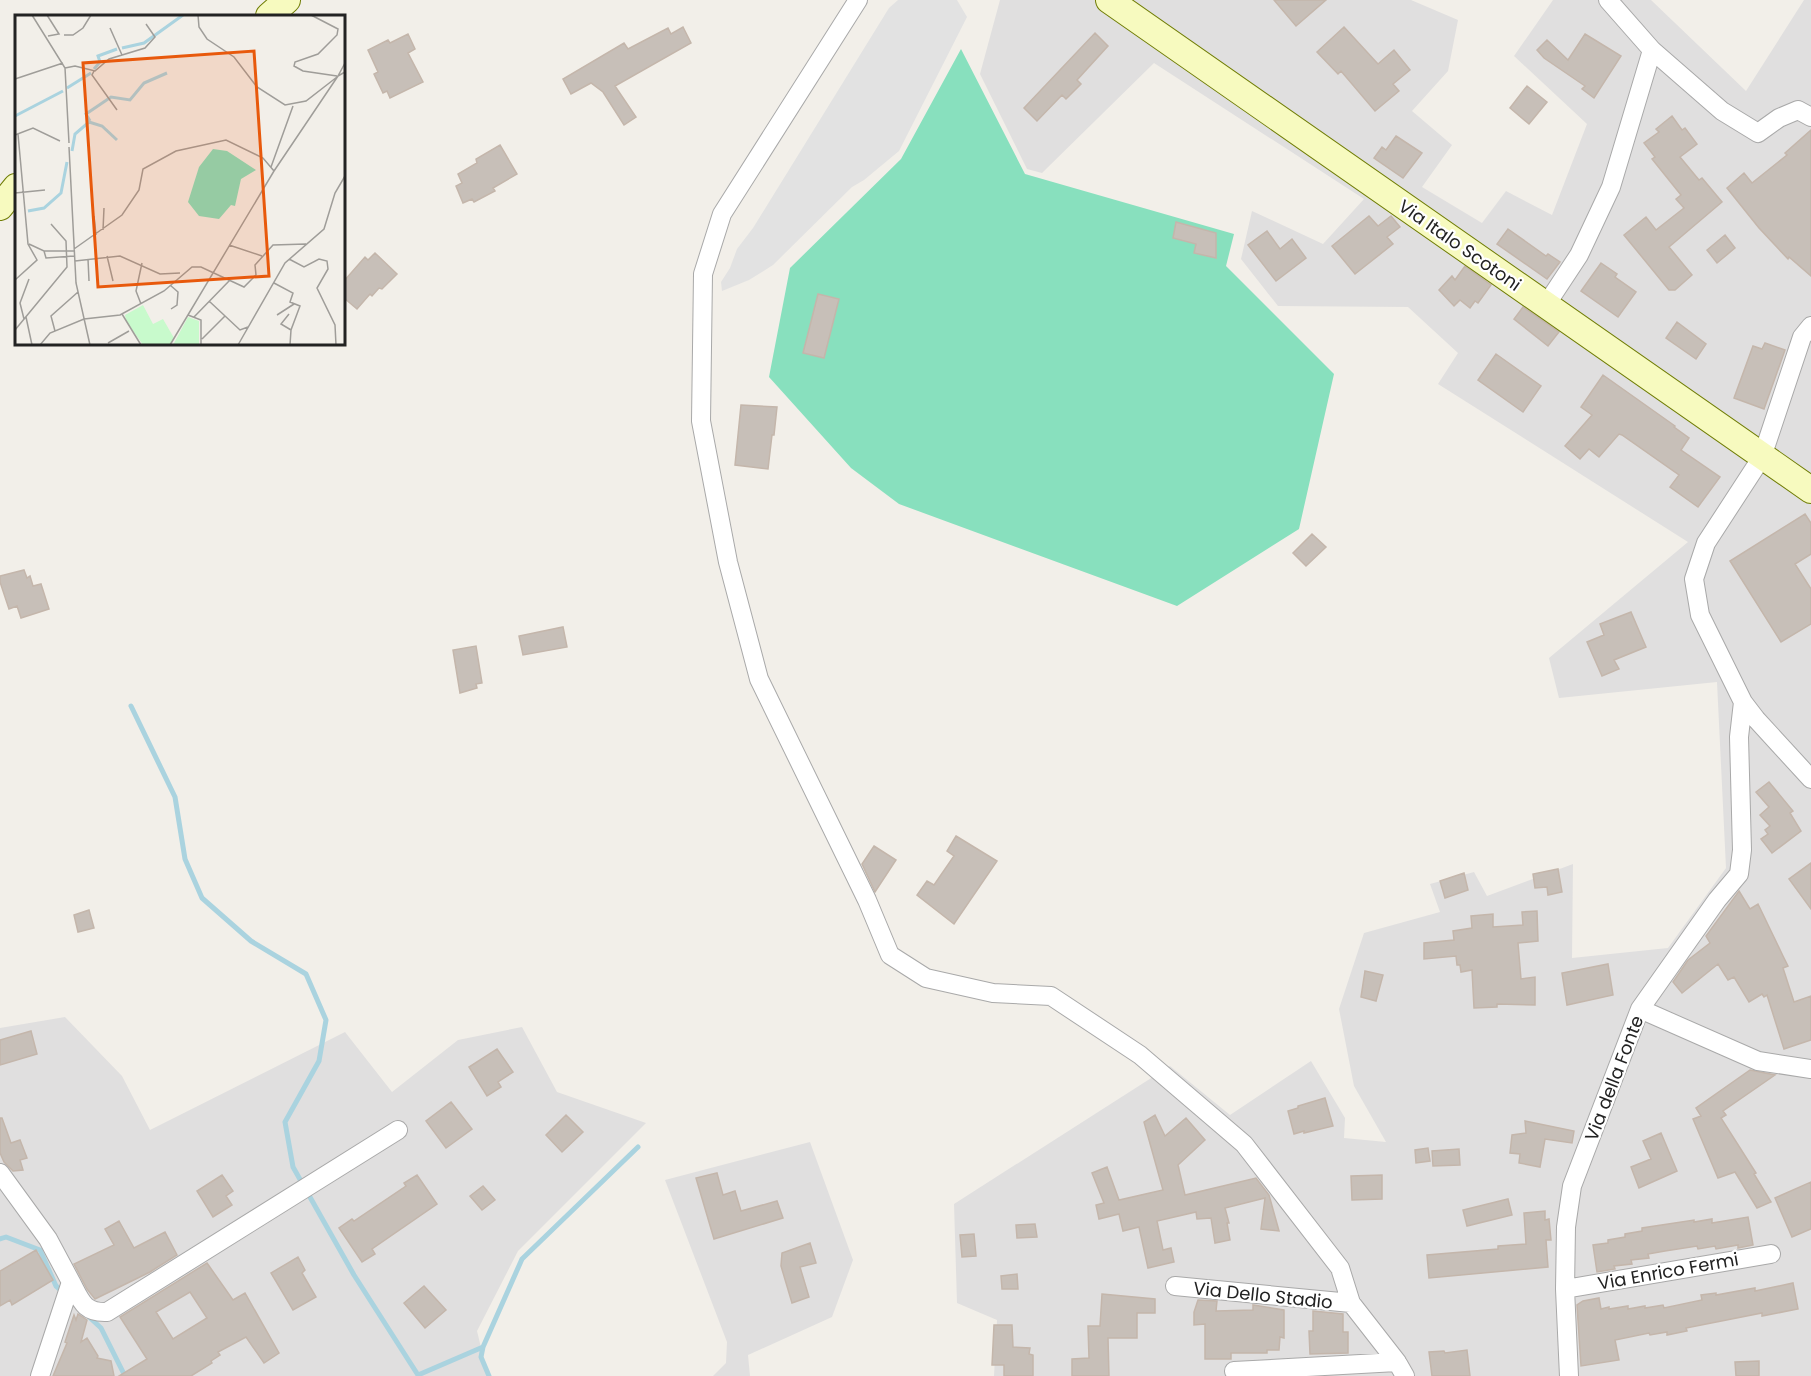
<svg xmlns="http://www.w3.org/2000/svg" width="1811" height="1376" font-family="Poppins,sans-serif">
<rect width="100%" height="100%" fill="#f2efe9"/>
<path fill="#e0dfdf" d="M1000 0H1411L1458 20 1448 71 1412 111 1452 145 1422 187 1482 223 1506 191 1552 215 1587 124 1514 56 1553 0H1651L1746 91 1804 0H1811V1376H994L997 1320 957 1303 954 1204 1170 1066 1230 1115 1311 1061 1345 1118 1344 1138 1386 1142 1354 1086 1339 1009 1364 933 1440 912 1430 884 1474 872 1487 896 1573 864 1572 958 1668 948 1726 868 1717 682 1559 698 1549 658 1688 542 1438 384 1458 353 1408 307 1278 306 1241 259 1252 211 1323 244 1364 199 1154 63 1042 173 1027 169 980 74Z
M65 1017 122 1076 150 1130 345 1032 392 1092 458 1040 522 1027 557 1092 646 1123 518 1251 477 1331 488 1376H0V1028Z
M810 1142 853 1260 832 1317 748 1355 750 1376H713L726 1363 727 1342 665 1180Z"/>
<path fill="#88e0be" d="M961 49 1025 174 1234 234 1226 266 1334 374 1299 529 1177 606 899 504 851 468 769 377 790 268 901 159Z"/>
<path fill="#e2e2e2" d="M898 0H957L967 17 899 151 864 180 852 187 773 265 749 280 722 291 721 282 730 268 737 249 753 228 889 8Z"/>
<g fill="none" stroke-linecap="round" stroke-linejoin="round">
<path stroke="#aad3df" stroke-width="5" d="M131 706 175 797 185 859 202 898 251 941 306 974 326 1020 319 1061 285 1122 293 1167 354 1275 418 1375 483 1347
M0 1239 6 1237 40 1250 56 1286 63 1292
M87 1315 101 1328 125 1376
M489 1376 481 1357 483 1347 522 1259 638 1147"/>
</g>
<path fill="#c7bfb8" stroke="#c4b6ab" stroke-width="1.5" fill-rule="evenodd" d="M1274 0H1326L1296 26Z
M683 27 691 43 615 86 636 117 624 125 603 92 591 83 571 94 563 79 624 43 628 49 668 28 671 34Z
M1344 27 1378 64 1394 50 1410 70 1393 84 1399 91 1375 111 1341 71 1338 74 1317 52Z
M1095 33 1108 46 1077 80 1081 84 1066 99 1062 95 1037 121 1024 108Z
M408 34 415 49 408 53 423 82 390 98 387 91 383 93 374 74 378 72 368 50 388 40 390 43Z
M1585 34 1621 56 1594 98 1582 89 1585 86 1544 58 1537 50 1547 40 1568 60Z
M1527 86 1547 102 1529 124 1510 108Z
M1672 116 1682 130 1685 128 1697 144 1680 157 1699 180 1702 178 1722 202 1669 247 1692 275 1675 290H1669L1624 235 1646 217 1656 230 1684 208 1676 199 1681 195 1652 159 1655 157 1644 143 1659 132 1656 129Z
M1811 130V276L1789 257 1788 259 1759 228 1727 188 1744 173 1752 183 1787 155 1785 153Z
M1396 136 1422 153 1403 178 1374 158 1382 147 1386 150Z
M500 145 517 174 493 188 495 191 474 202 472 199 463 203 456 186 462 183 458 174 477 163 476 159Z
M1369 216 1378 226 1391 216 1400 227 1387 237 1393 244 1355 274 1332 246Z
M1176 222 1216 233V258L1194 253 1196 244 1173 238Z
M1508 229 1546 256 1548 254 1560 262 1547 279 1497 244Z
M1267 231 1280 249 1292 239 1306 258 1276 281 1248 245Z
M1725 235 1735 248 1717 263 1707 250Z
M375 253 397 274 382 289 379 288 372 296 370 294 357 309 344 298V281L365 257 368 260Z
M1601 263 1617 274 1615 277 1636 292 1618 317 1581 291Z
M1465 266 1491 285 1478 303 1475 301 1470 308 1460 300 1454 306 1439 290 1452 276 1455 280Z
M818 294 839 299 824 358 803 353Z
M1523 307 1559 332 1548 346 1514 319Z
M1677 322 1706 344 1696 359 1666 338Z
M1765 343 1785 350 1764 409 1734 398 1753 346 1762 349Z
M1496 354 1541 386 1523 412 1478 380Z
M1603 375 1675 426 1674 427 1689 438 1681 450 1720 477 1698 507 1670 487 1679 475 1622 435 1619 434 1599 457 1589 449 1580 459 1565 446 1592 415 1581 407Z
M741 405 777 407 774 435H772L768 469 735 465Z
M1805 514 1811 523V554L1795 564 1811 589V624L1781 642 1730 561Z
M1312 534 1326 547 1306 566 1293 553Z
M24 570 27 578 30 576 33 586 41 584 49 609 21 618 17 606 9 609 0 582V576Z
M1631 612 1646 647 1614 660 1619 669 1602 676 1587 642 1604 635 1600 624Z
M563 627 567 647 523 655 519 636Z
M476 646 482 683 476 684 477 688 460 693 453 650Z
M1769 782 1793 811 1790 813 1801 831 1772 853 1761 839 1768 834 1765 830 1770 826 1760 815 1769 807 1756 792Z
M956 836 997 861 954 924 917 895 927 881 934 885 954 856 947 851Z
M874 846 896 860 875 892 862 864Z
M1811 863V909L1789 879Z
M1558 869 1562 892 1548 895 1547 887 1535 888 1533 874Z
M1464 873 1468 890 1445 898 1440 881Z
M1739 891 1750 909 1758 904 1783 956 1788 966 1783 968 1794 1002 1811 996V1040L1784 1049 1767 995 1764 997 1762 994 1749 1002 1734 977 1728 980 1718 964 1682 993 1673 982 1688 960 1710 943 1706 936Z
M89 910 94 928 78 932 74 915Z
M1537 911 1538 941 1518 943 1521 979 1535 977V1005L1497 1004V1007L1474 1008 1472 970 1461 972 1460 965H1457L1456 956 1424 959V943L1454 940 1453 931 1472 928 1471 916 1493 914V927L1523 925 1522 912Z
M1608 964 1613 995 1567 1005 1562 973Z
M1365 971 1383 975 1376 1001 1361 997Z
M31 1031 37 1054 0 1065V1040Z
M497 1049 513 1072 498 1082 501 1087 487 1096 469 1067Z
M1750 1070 1775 1075 1723 1111 1726 1115 1721 1118 1756 1173 1754 1174 1771 1202 1757 1208 1735 1172 1718 1178 1693 1119 1701 1116 1696 1108Z
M1325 1098 1333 1126 1304 1133V1131L1294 1134 1288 1111 1298 1108V1106Z
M451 1102 472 1129 446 1148 426 1121Z
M566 1115 583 1132 562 1152 546 1135Z
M1155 1115 1165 1136 1186 1118 1205 1140 1178 1165 1185 1195 1256 1178 1269 1195 1279 1231 1261 1229 1265 1198 1225 1208 1229 1223H1227L1230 1240 1215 1243 1211 1218 1197 1219 1196 1212 1157 1221 1163 1250 1171 1248 1174 1262 1148 1268 1139 1227 1123 1231 1119 1214 1099 1219 1096 1205 1104 1203 1092 1173 1107 1167 1119 1200 1163 1190 1144 1122Z
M0 1118H2L11 1143 20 1140 27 1158 20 1160 23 1170 13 1171 4 1162 0 1153Z
M1525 1121 1574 1131 1572 1143 1545 1139 1540 1167 1519 1163 1520 1154 1510 1153 1512 1135 1526 1133Z
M1661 1133 1677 1171 1639 1188 1631 1167 1651 1159 1643 1141Z
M1428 1148 1430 1161 1416 1163 1415 1150Z
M1459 1149 1460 1165 1433 1166 1432 1151Z
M717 1173 723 1195 735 1191 741 1211 777 1201 783 1218 714 1239 696 1178Z
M222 1175 233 1191 226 1196 232 1205 213 1217 197 1191Z
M417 1175 437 1204 372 1249 375 1254 362 1262 339 1228 352 1219 354 1221 406 1186 404 1183Z
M1382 1175V1199L1352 1200 1351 1176Z
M1811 1182V1229L1792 1237 1775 1198Z
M483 1186 495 1200 482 1210 470 1196Z
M1508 1199 1512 1215 1467 1226 1463 1210Z
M1545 1211V1220L1549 1219 1551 1240H1546L1548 1267 1429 1278 1427 1255 1498 1249V1246L1526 1244 1524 1213Z
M1748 1217 1753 1245 1738 1248V1245L1716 1249 1715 1246 1698 1249 1697 1246 1665 1251 1648 1254 1649 1258 1631 1260 1632 1264 1614 1266 1615 1269 1597 1272 1593 1245 1608 1243V1240L1625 1237V1234L1642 1231V1228L1694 1220V1222L1712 1219V1223Z
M119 1221 134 1248 165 1232 177 1255 150 1272 95 1299 87 1289 74 1264 114 1245 105 1229Z
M1035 1224 1037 1237 1017 1238 1016 1225Z
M974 1234 976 1256 962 1257 960 1235Z
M810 1243 816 1263 800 1267 809 1297 792 1303 781 1266 782 1253Z
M36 1250 53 1280 12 1305 10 1300 0 1306V1271Z
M298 1257 305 1270 302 1273 316 1297 293 1310 271 1273Z
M207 1263 233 1300 245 1293 279 1353 264 1363 246 1337 218 1352 220 1355 211 1361 212 1363 191 1376H119L147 1359 120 1317ZM190 1292 207 1318 173 1339 156 1312Z
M1017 1274 1018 1289H1002L1001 1276Z
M1793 1283 1798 1309 1762 1316V1313L1686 1328 1687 1331 1667 1335V1332L1650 1335 1649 1333 1615 1340 1619 1360 1581 1366 1577 1305 1583 1301 1599 1298 1601 1309 1609 1307V1309L1628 1306V1309L1645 1306V1308L1663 1305 1664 1308 1702 1300 1701 1295 1716 1293V1295L1755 1288V1291Z
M424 1286 446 1310 425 1328 404 1303Z
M1102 1294 1155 1299V1313H1137V1338H1108L1109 1376H1072V1359L1089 1358 1088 1326H1100Z
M1198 1300 1217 1301 1216 1311 1253 1310V1305L1284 1310V1338L1280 1337 1279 1350H1267V1353H1231V1359H1205V1324L1194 1325V1312Z
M1313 1311 1343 1314V1332H1348V1353L1310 1354 1309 1331H1313Z
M78 1314 87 1320 81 1342 87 1338 98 1356 97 1358 111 1361 114 1376H53L67 1343 65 1342 74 1315 76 1320Z
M994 1325H1012L1013 1347 1030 1348 1029 1354 1033 1355V1376H1004V1365H992Z
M1467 1350 1470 1376H1432L1429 1352 1444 1351 1445 1353Z
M1759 1361V1376H1736L1735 1362Z"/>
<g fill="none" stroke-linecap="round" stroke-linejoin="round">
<g stroke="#a9a9a9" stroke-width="20">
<path id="street" d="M858 0 722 214 703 274 701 421 728 562 759 679 867 900 890 955 926 978 993 993 1051 996 1140 1055 1244 1144 1340 1268 1351 1303 1397 1362 1405 1376
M1608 0 1652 50 1722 111 1758 133 1779 118 1798 110 1811 117
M1546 305 1579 255 1611 187 1652 50
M1811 326 1802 337 1762 457 1706 543 1694 579 1700 615 1743 702 1756 719 1811 779
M1640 1009 1758 1061 1811 1069
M0 1173 48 1239 71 1282 40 1376
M71 1282C81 1301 84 1313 107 1312L398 1130
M1175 1286 1351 1303
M1565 1289 1771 1254
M1234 1371 1397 1362
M1569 1376 1565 1289 1566 1227 1572 1186 1640 1009 1717 900 1739 874 1742 850 1739 737 1743 702"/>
</g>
<g stroke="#707d05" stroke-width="28">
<path id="secondary" d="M1109 0 1811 490
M269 16 287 0
M0 207 16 187"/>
</g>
<use href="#street" stroke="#fff" stroke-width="18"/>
<use href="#secondary" stroke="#f7fabf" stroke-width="26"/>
</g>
<g text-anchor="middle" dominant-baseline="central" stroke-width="4.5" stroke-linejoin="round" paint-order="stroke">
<g font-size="18" fill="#222" stroke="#fff">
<text transform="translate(1460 245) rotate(35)">Via Italo Scotoni</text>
<text transform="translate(1614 1078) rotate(-69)">Via della Fonte</text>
<text transform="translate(1668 1271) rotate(-10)">Via Enrico Fermi</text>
<text transform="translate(1263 1295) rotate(6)">Via Dello Stadio</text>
</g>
</g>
<g transform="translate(15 15)">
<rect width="330" height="330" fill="#f2efe9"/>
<path d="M128 290 138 309 148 304 159 323 155 330H128L111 306 110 300ZM173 302 184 306V330H158Z" fill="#c8facc"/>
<path d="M198 134 212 136 241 155 226 164 220 191 216 190 204 204 184 201 173 187 184 152Z" fill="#88e0be"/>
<path fill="none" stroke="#aad3df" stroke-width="3" d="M107 33 129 28 168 0M79 54 85 47 83 41 102 34M52 73 76 58M0 101 48 76M75 106 71 99 96 82 115 85 129 68 152 58M57 136 60 119 74 107 87 111 102 125M13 196 29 193 46 178 52 147"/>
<path fill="none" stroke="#9f9d99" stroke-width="1.5" d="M17 0 50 53 54 128M32 0 44 19 33 21M183 0 184 12 192 24 219 42 242 72 270 90 291 86 322 62M296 0 323 14 322 20 303 39 280 47 279 51 288 56 322 61M95 13 107 40M49 20H58L68 13 76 0M330 48 323 61 330 57M50 53 60 51 80 56 94 44 130 33 140 22 131 9M79 56 77 60 102 95M0 64 48 48M0 120 18 113 45 126M54 132 61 268 75 330M256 152 278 91M0 178 30 175M79 201 81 220M88 215 89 193M14 229 29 236H59M214 230 247 241M59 234 107 200 124 175 128 154 161 136 211 125 248 143 259 156M29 236 31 243 59 241M92 241 98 266M73 244 74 266M274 244 289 252 304 244 312 246 313 254 302 273 320 310 321 330M60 246 105 241 145 259 165 258M0 265 22 245 13 229 3 119M259 268 278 278 275 287 285 291 276 315 275 330M155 270 163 277 162 290 156 294M194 286 225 315 233 312M126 289 121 276 127 248M107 299 126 330M274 299 266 309 276 315M173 300 186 305V330M262 300 279 289M11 302 17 330M179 302 215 265M9 304 5 288 14 264M0 315 52 252 51 226 36 209M40 316 36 301 63 277M187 324 210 301M93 328 114 316M25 330 35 318 69 304 105 300 149 276 177 252H186L229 272 241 260 240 250 258 230 291 229M155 330 259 156 323 61M223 330 270 248 309 214 320 178 330 161"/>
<path fill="#e8590c" fill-opacity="0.15" stroke="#e8590c" stroke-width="3" d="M239 36 254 261 83 272 68 48Z"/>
<rect width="330" height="330" fill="none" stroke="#222" stroke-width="3"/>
</g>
</svg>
